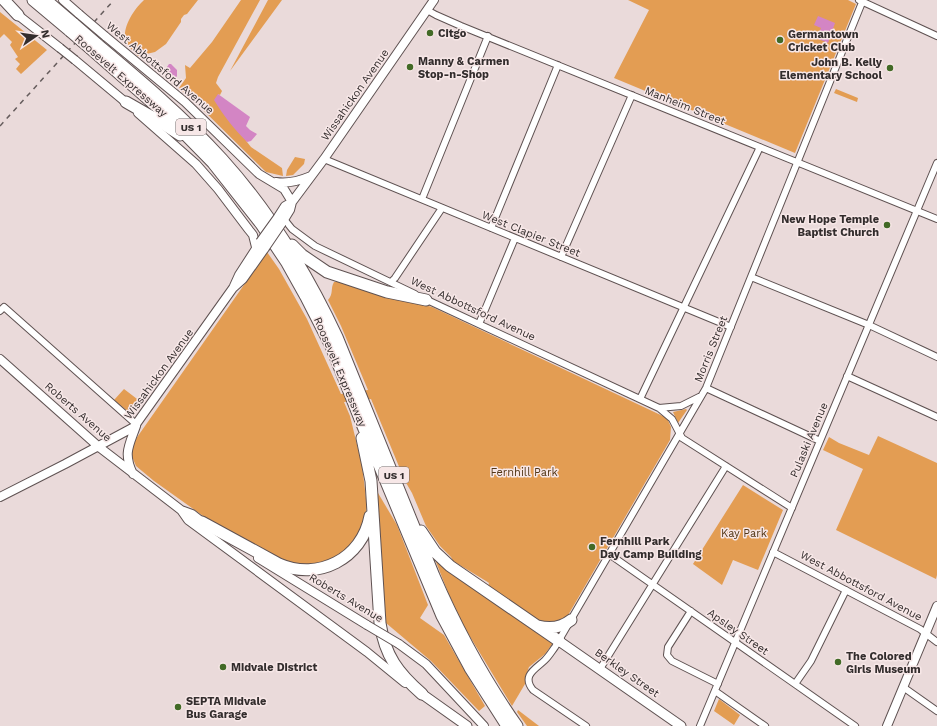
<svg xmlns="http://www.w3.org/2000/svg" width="937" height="726" font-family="'Work Sans',sans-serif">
<rect width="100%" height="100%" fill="#eadada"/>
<path fill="#e39d53" d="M144 0H198L187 14 184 15 181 19V22L166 44 155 52 138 56C134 52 128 46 126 41 121 28 135 8 144 0Z
M241 0H260L218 77 216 83 222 91 220 95 218 94 247 142 251 147 282 168 283 176 266 172 197 104 179 88 186 78 185 65 190 68 212 42Z
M268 0H282L230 71Z
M628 0H848L856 4 795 153 614 78 649 10Z
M0 12 47 50 21 74 16 69 20 64 15 59 18 57 10 45 12 42 4 34 0 38Z
M836 89 858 98 857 102 834 93Z
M295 157 305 159 304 164 293 175 286 176 287 170Z
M267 252 279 269 307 319 341 394 368 390 341 326 328 300C334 293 330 289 334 282H343L432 307 667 418 671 427 670 440 567 617 560 623H541L488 586 489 583 486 581 453 561 451 557 440 546 426 526 412 493 405 481 371 399 344 402 350 416 362 465 367 507 361 532 338 559 294 567 213 523 154 481 136 466 131 454 133 443Z
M124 389 141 402 132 415 114 400Z
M686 409 687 410 678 423 673 412Z
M878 436 937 463V575L936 579 836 530 863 469 823 450 829 437 839 443 869 455Z
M743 485 783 510 758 570 733 560 722 585 693 564Z
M378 493 397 525 428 605 420 618 444 635 485 706 479 711 431 661 386 623 377 518Z
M434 557 553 643 545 654 529 667 525 678V684L512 706 466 630 449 595Z
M719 699 740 715 734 725 714 711Z
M518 710 539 726H527L517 712Z"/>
<path fill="#d385c4" d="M818 16 835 23 828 43 816 38 821 28 814 25Z
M169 64H171L177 70V76L175 79 168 75 167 67Z
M218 94 250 117 246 126 250 130 257 134 251 141 247 142C235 130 223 115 214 100Z"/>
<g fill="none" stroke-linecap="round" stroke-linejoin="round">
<g stroke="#5f5252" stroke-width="8">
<path id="street" d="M859 0 937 36
M427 10 436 15 461 26 937 219
M324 159 731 327
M422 199 488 36
M284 219 292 229 315 246 415 294
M491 228 558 65
M561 257 632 95
M751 277 869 325 937 357
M391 282 395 278 442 208
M425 299 659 408 672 419 682 438 792 508
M0 311 4 307 137 425
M479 324 515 238
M847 376 937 417
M706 388 820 441
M640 399 760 147
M659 408 681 406 699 397
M773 552 920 629 937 642
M609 554 855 726
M691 611 668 647 667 655 672 661 718 684
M600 669 726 466
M795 684 811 661 846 590
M903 687 937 711
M715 691 765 726
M586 726 533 690C521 675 536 669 545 660 549 656 552 651 555 647L706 388 863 0
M700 726 937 163"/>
</g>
<g stroke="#5f5252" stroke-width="10">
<path id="secondary" d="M63 0 79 14
M14 12 60 48
M105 36 185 102 259 174 284 189 292 202
M75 60 129 105
M138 113 196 164 218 189 249 230 253 235 256 247
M276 182C288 184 299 181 311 176
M278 217 285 206 292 202 324 159 434 0
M282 223 290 210 292 202
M234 286 239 275 259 244
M0 359 99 447 181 510 192 514 206 525
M133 474C123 453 129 446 136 426
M0 497 65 464 134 427 233 288 243 279 265 248
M181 510 188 520 367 652 405 683
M258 558 367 625
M399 644 426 664 484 726
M887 726 937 606"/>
</g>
<g stroke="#5f5252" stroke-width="11">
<path id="primary" d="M559 641 681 726
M422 694 467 726"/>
</g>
<g stroke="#5f5252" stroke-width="13">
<path id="highway" d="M4 0 18 15
M33 0 70 31
M46 0 74 24
M97 44C140 80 184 117 222 159 269 211 307 273 337 337L434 576C457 629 484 679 517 726
M91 49 163 112 213 163 261 224 287 263 306 297 331 346 362 424 442 616 470 668 507 726
M126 102 154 118 180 135
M292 245 302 255 327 272 387 292 426 300
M362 438 371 481 380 623C385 656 398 673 422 694
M202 522 279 564C318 581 362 559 370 516
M421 531 435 552 450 566 559 641
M538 626C550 629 561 628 571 620"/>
</g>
<use href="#street" stroke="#fff" stroke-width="6"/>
<use href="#secondary" stroke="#fff" stroke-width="8"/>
<use href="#primary" stroke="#fff" stroke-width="9"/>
<use href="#highway" stroke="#fff" stroke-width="11"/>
<path stroke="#655c5c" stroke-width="1.5" stroke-dasharray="5 5" stroke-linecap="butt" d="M0 126 114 0"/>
<g stroke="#5f5252" stroke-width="10" stroke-linecap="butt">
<path id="secondary-bridge" d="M79 14 105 36
M60 48 75 60
M260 242 278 217
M265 248 282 223
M367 625 399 644"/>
</g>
<g stroke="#5f5252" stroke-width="13" stroke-linecap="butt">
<path id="highway-bridge" d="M74 24 97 44
M70 31 91 49"/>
</g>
<use href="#secondary-bridge" stroke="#fff" stroke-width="8"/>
<use href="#highway-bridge" stroke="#fff" stroke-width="11"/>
</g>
<g fill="#426a26" stroke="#f7e7e7" stroke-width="1.5">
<circle cx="430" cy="33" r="4"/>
<circle cx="780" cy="40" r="4"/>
<circle cx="410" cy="67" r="4"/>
<circle cx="890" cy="68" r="4"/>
<circle cx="887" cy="225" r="4"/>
<circle cx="592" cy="547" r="4"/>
<circle cx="838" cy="662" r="4"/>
<circle cx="223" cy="667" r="4"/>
<circle cx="178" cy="707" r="4"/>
</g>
<g text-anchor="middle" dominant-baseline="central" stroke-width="3" stroke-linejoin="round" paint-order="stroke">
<g fill="#f7e7e7" stroke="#6e6565" stroke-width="1">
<rect x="176" y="119" width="30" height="16" rx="3"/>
<rect x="379" y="467" width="30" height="16" rx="3"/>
</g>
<g font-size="10" font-weight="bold" fill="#332d2d">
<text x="191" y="127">US 1</text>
<text x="394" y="475">US 1</text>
</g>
<g font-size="11" font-weight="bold" fill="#332d2d" stroke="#f7e7e7" text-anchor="start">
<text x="438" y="33">Citgo</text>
<text x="788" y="34">Germantown<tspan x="788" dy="13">Cricket Club</tspan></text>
<text x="418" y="61">Manny &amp; Carmen<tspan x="418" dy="13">Stop-n-Shop</tspan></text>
<text x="882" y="62" text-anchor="end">John B. Kelly<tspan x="882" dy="13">Elementary School</tspan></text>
<text x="879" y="219" text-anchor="end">New Hope Temple<tspan x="879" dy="13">Baptist Church</tspan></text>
<text x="600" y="541">Fernhill Park<tspan x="600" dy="13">Day Camp Building</tspan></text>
<text x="846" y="656">The Colored<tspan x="846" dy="13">Girls Museum</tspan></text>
<text x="231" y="667">Midvale District</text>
<text x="186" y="701">SEPTA Midvale<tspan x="186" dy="13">Bus Garage</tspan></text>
</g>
<g font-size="11" fill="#332d2d" stroke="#f7e7e7">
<text transform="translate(160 68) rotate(40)">West Abbottsford Avenue</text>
<text transform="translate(121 76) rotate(41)">Roosevelt Expressway</text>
<text transform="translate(355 95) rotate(-55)">Wissahickon Avenue</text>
<text transform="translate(685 106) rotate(22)">Manheim Street</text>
<text transform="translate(531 234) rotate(22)">West Clapier Street</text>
<text transform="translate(473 309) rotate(25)">West Abbottsford Avenue</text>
<text transform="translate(711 349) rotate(-68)">Morris Street</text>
<text transform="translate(340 372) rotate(67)">Roosevelt Expressway</text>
<text transform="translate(159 374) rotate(-54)">Wissahickon Avenue</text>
<text transform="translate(78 412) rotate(41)">Roberts Avenue</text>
<text transform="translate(809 440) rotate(-67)">Pulaski Avenue</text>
<text transform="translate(861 586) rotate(28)">West Abbottsford Avenue</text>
<text transform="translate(346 598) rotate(31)">Roberts Avenue</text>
<text transform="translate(738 632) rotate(35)">Apsley Street</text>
<text transform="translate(627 673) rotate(35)">Berkley Street</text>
</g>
<g font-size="11" fill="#523515" stroke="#f7e7e7">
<text x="524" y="472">Fernhill Park</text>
<text x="744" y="533">Kay Park</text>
</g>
</g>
<g transform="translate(36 36) rotate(77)" stroke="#f7e7e7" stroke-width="3" paint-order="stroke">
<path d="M0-3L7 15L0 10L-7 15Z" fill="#332d2d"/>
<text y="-6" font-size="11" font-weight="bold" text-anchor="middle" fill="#332d2d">N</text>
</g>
</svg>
